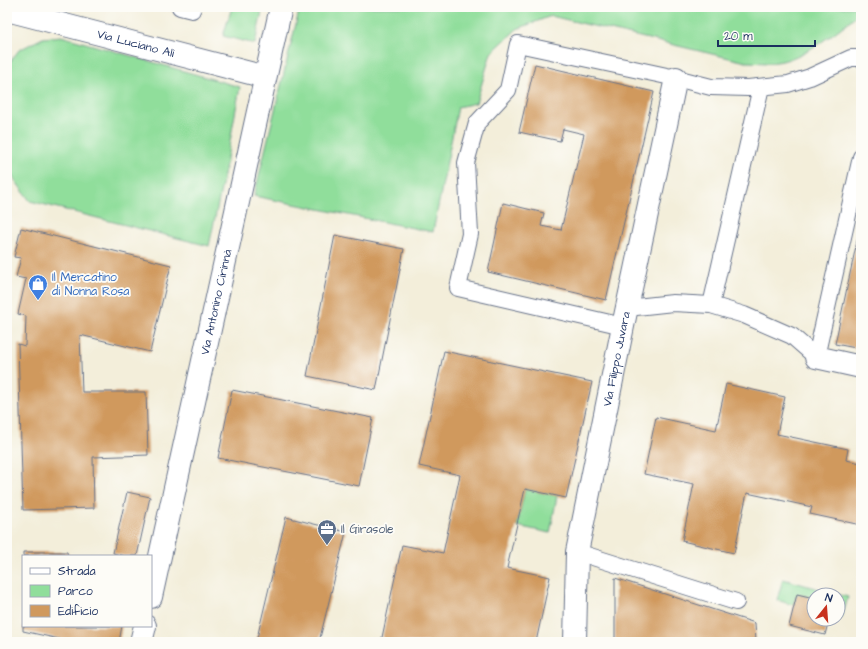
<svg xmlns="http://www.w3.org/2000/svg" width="868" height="649" font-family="'Architects Daughter',sans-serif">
<rect width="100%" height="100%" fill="#fdfcf7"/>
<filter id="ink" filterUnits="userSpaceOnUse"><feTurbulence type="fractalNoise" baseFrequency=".025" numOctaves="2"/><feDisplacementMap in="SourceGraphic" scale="8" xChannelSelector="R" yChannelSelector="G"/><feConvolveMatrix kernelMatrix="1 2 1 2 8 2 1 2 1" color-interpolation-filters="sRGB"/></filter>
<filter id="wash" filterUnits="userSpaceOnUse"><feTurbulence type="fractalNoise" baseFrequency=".012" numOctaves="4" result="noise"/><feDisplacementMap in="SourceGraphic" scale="16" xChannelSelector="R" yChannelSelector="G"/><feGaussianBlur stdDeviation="0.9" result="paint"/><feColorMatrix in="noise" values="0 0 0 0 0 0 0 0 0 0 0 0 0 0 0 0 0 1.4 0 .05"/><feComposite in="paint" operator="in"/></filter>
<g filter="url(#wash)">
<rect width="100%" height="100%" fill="#f3eeda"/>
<path fill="#90de9b" stroke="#56867c" d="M232 7H263L255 44 223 36Z
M300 7H861V11C841 29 803 59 777 62 767 64 756 62 746 62L551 16 517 29 491 53 476 103 458 107 433 232 254 196Z
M61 36 240 87 223 180 209 246 30 201 9 172 7 170V66L19 50 43 38Z
M525 489 557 496 550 533 517 526Z
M783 579 848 597 842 618 838 617V595H814V598L797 594 793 605 777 600Z"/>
<g id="blocks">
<path fill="#d0995d" d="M535 64 654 92 606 300 488 272 503 203 544 213 541 226 561 230 584 134 563 129 560 141 519 132Z
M860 227H861V349L835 344Z
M21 228 171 265 150 352 80 335 82 392H146L148 455 93 457 94 508 23 510 18 344 25 346 26 316 18 314 26 279 16 277 21 258 14 257Z
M335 235 404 249 376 390 307 376Z
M444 351 592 382 566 498 525 489 507 568 550 577 536 642H381L402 545 443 553 460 475 419 466Z
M726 384 785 397 777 434 848 449 846 460 861 463V525L810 514 812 507 747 493 734 553 682 541 694 484 644 474 656 417 716 430Z
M232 390 373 418 359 486 218 458Z
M127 492 150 497 137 556H124L113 553Z
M286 517 346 532 319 642H256Z
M23 552H67L68 556H23Z
M615 578 755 623 756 642H615Z
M797 594 814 598V619H829L825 635 789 626Z
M23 626H122L119 642H73L23 631Z"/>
</g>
</g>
<g filter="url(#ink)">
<use href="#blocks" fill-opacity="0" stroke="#677289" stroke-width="1"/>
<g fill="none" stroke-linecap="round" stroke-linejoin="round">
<g stroke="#677289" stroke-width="18">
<path id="service" d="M180 7 192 10
M711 305 761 87
M627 308 673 303 711 305 744 315 792 336 816 357 861 157
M623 326 458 288 470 234 466 163 477 123 508 90 518 44 676 78 711 87 748 88 788 84 810 77 851 58H861
M577 552 736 602"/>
</g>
<g stroke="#677289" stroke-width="24">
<g id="minor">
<path id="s1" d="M7 10 265 77"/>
<path d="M816 357 861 367"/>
<path id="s2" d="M151 597 281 7"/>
<path d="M141 642 145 626"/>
<path id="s3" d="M575 642 577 552 623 326 676 78"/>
</g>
</g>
<use href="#service" stroke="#fff" stroke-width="16"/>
<use href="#minor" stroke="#fff" stroke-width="22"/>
</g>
</g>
<defs>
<g id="shop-pin" transform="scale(1)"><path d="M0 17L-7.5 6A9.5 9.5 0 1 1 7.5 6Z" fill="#3f7fe0" stroke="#fdfcf7"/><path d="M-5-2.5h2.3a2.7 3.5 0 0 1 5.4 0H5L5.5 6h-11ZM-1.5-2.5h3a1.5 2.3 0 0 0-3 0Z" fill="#fff"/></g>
<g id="office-pin" transform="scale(1)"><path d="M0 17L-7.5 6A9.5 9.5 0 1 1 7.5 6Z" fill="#5c6f8a" stroke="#fdfcf7"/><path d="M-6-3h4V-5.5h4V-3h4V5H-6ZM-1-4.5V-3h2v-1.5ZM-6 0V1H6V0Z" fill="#fff"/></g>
</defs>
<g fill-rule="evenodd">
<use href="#shop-pin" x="38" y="284"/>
<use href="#office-pin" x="327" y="529"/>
</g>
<g text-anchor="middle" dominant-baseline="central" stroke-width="3.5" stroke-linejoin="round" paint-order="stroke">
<g font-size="12" fill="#1b2f5e" stroke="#fdfcf7">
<text stroke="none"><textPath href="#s1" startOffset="133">Via Luciano Alì</textPath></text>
<text stroke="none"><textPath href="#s2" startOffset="302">Via Antonino Cirinnà</textPath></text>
<text stroke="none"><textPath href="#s3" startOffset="287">Via Filippo Juvara</textPath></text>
</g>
<g font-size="12" fill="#366cbe" stroke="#fdfcf7" text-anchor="start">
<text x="52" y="277">Il Mercatino<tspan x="52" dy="14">di Nonna Rosa</tspan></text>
</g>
<g font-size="12" fill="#4e5e75" stroke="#fdfcf7" text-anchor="start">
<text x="341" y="529">Il Girasole</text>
</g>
</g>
<rect width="868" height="649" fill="none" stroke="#fdfcf7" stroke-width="24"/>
<rect x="22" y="555" width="130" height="72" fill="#fdfcf7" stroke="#a3aaba"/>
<rect x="30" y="568" width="20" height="6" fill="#ffffff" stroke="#a3aaba"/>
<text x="58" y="575" font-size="12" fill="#1b2f5e">Strada</text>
<rect x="30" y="585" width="20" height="12" fill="#90de9b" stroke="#a3aaba"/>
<text x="58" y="595" font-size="12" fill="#1b2f5e">Parco</text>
<rect x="30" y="605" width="20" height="12" fill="#d0995d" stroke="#a3aaba"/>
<text x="58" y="615" font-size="12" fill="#1b2f5e">Edificio</text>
<g transform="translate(826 607) rotate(17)"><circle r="19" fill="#fdfcf7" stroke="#a3aaba"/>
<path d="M0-3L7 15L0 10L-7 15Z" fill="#c8321e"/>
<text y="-6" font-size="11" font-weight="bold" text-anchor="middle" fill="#1b2f5e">N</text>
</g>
<path d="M718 40v6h97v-6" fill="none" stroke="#1b2f5e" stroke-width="2"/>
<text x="724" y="40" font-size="12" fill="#1b2f5e" stroke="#fdfcf7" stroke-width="3" paint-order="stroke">20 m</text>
</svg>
